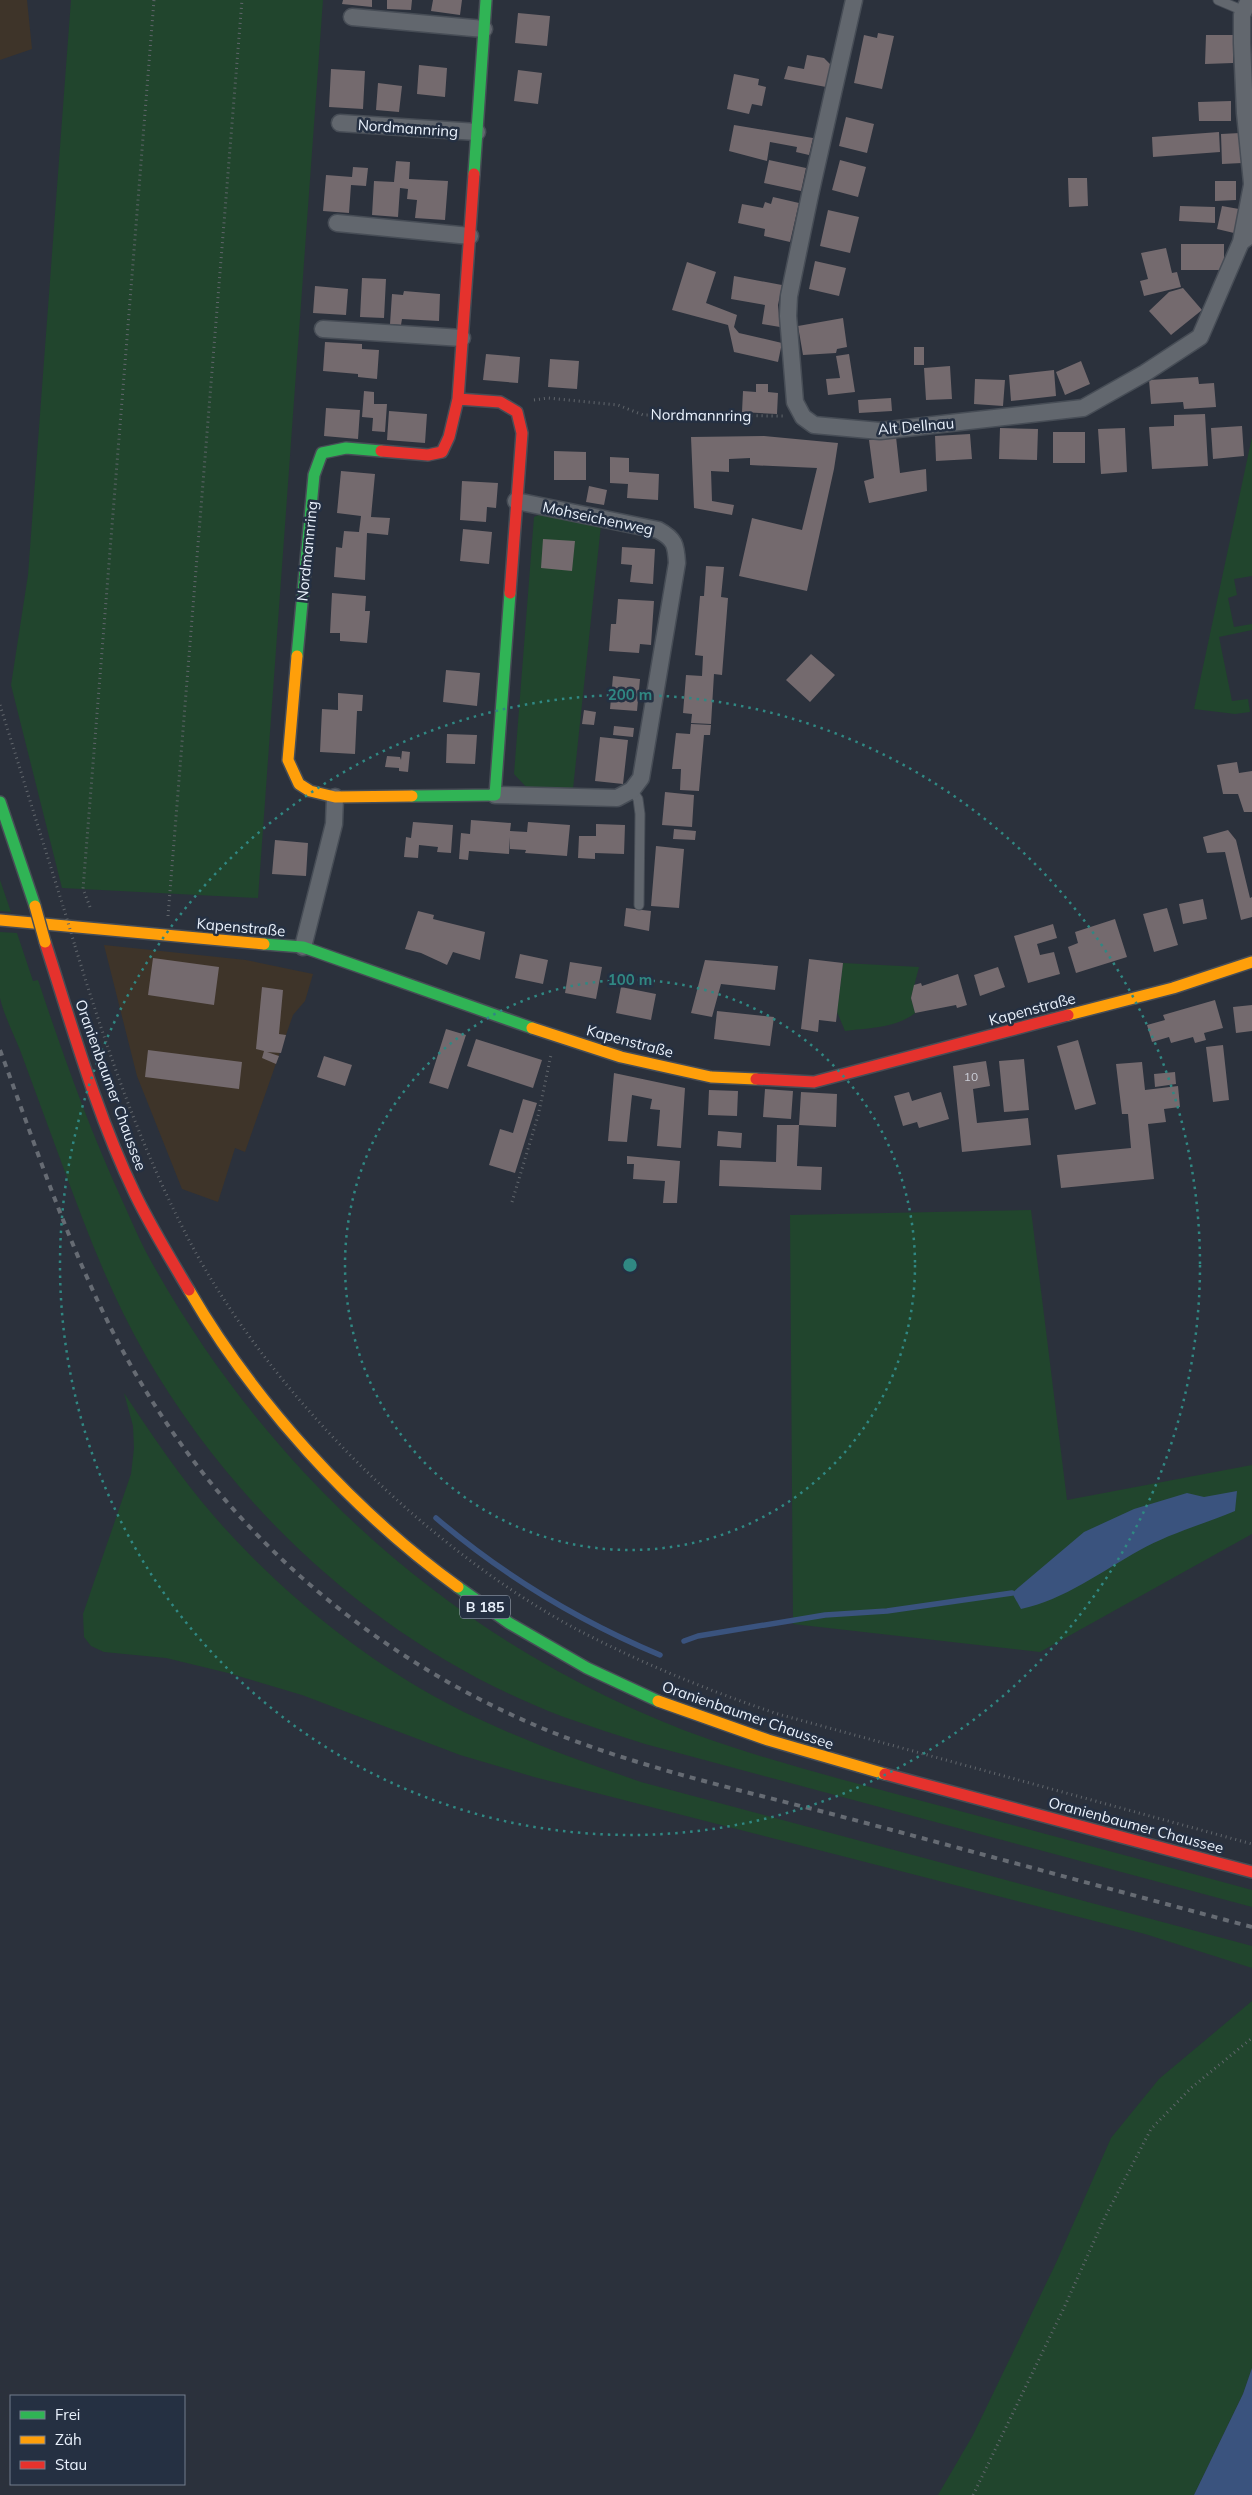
<svg xmlns="http://www.w3.org/2000/svg" width="1252" height="2495" font-family="Mulish,sans-serif">
<rect width="100%" height="100%" fill="#2b313c"/>
<path fill="#3e3429" d="M0 0H27L32 49 0 60Z
M104 945 246 960 313 974 305 1001 293 1015 245 1152 235 1148 218 1202 182 1189 137 1076Z"/>
<path fill="#21452d" d="M71 0H323L258 898 62 888 11 685 28 575Z
M1252 437V576L1234 579 1237 595 1228 598 1234 627 1252 624V630L1219 637 1232 701 1248 699 1250 712 1235 714 1194 709Z
M543 513 601 525 573 789H528L514 774 534 517Z
M0 880 11 912 0 911Z
M0 932 17 933 33 981 38 980C63 1055 89 1128 122 1200 130 1217 137 1235 146 1252 270 1480 466 1653 711 1740 780 1764 852 1782 922 1801 1032 1830 1142 1860 1252 1890V1907L645 1744C617 1735 589 1726 561 1716 386 1649 240 1517 146 1356 111 1296 86 1229 62 1164 48 1126 34 1088 20 1050 13 1033 4 1015 0 998 0 978 0 952 0 932Z
M843 963 919 967 911 998 915 1013C897 1028 868 1028 845 1031L837 1012Z
M1031 1210 1067 1500 1252 1465V1534L1040 1652 793 1624 790 1215Z
M124 1393C152 1435 180 1477 213 1515 284 1597 381 1674 479 1719 532 1744 586 1763 641 1782L1252 1946V1968L1145 1934 534 1777 460 1755 302 1695 228 1673 166 1658 104 1652 91 1646 84 1637 83 1614 131 1474 134 1448 133 1426Z
M1252 2001V2368L1243 2394 1194 2495H938L973 2435 1056 2263 1111 2138 1159 2079Z"/>
<path fill="#3a537e" d="M1237 1491 1235 1511C1206 1523 1166 1535 1140 1550 1102 1571 1064 1600 1021 1609L1012 1593 1084 1532 1134 1509 1187 1493 1204 1497Z
M1252 2368V2495H1194L1243 2394Z"/>
<g fill="none" stroke-linecap="round" stroke-linejoin="round">
<path stroke="#3a537e" stroke-width="5.5" d="M436 1518C503 1575 579 1621 660 1655
M684 1641 698 1636 825 1615 887 1611 1012 1593"/>
</g>
<path fill="#746a6e" d="M343 0H372V7L342 4Z
M387 0H412L411 10 387 9Z
M433 0H462L460 15 431 11Z
M518 13 550 16 547 46 515 43Z
M878 33 894 36 882 89 854 83 864 35 877 38Z
M1206 35H1233V63L1205 64Z
M807 55 824 58 831 65 826 87 784 79 788 66 804 69Z
M419 65 447 68 445 97 417 94Z
M331 69 365 71 363 109 329 107Z
M518 70 542 73 538 104 514 101Z
M734 74 759 79 758 85 766 87 762 106 752 104 749 114 727 109Z
M378 83 402 86 399 112 376 110Z
M1231 101V121H1199L1198 102Z
M846 117 874 124 867 153 839 146Z
M734 125 813 138 809 155 796 152 797 147 770 142 767 161 729 151Z
M1219 132 1220 152 1153 157 1152 137Z
M1240 133 1242 163 1222 164 1221 134Z
M769 160 806 168 801 191 764 183Z
M840 160 866 167 858 197 832 190Z
M396 161 410 162 409 179 448 181 445 220 415 218 417 200 407 199 408 189 400 188 398 217 372 215 374 181 394 182Z
M353 167 368 168 366 186 351 185 349 213 323 211 326 175 352 177Z
M1068 178H1087L1088 206 1069 207Z
M1215 181H1236V200L1215 201Z
M773 197 799 203 790 242 764 236 765 229 738 223 742 204 763 208 765 202 771 204Z
M1180 206 1215 207V223L1179 221Z
M1222 206 1239 209 1234 233 1217 229Z
M828 210 859 217 850 253 820 246Z
M1181 244H1224V270H1181Z
M1166 248 1172 273 1177 272 1181 287 1144 296 1140 281 1148 279 1141 253Z
M815 261 846 268 839 296 809 289Z
M687 262 716 272 706 303 737 315 734 327 739 333 782 343 778 362 734 352 728 325 672 310Z
M734 276 782 285 778 305 780 327 762 324 765 305 731 299Z
M362 278 386 279 384 318 360 317Z
M315 286 348 289 346 315 313 313Z
M1183 288 1202 310 1171 335 1149 311 1169 292Z
M404 291 440 294 439 321 402 319 401 325 390 324 392 294 403 295Z
M843 318 847 347 837 349 836 353 803 355 798 326Z
M325 342 362 344V349L379 350 377 379 358 377V374L323 371Z
M914 347H924V365H914Z
M486 354 520 357 518 383 483 380Z
M849 354 855 392 828 395 826 379 840 378 836 356Z
M550 359 579 361 577 389 548 387Z
M1081 361 1090 384 1065 395 1056 372Z
M950 366 952 399 926 400 924 368Z
M1054 370 1056 396 1011 401 1009 375Z
M1198 377 1199 384 1214 383 1216 407 1184 409 1183 402 1151 404 1149 380Z
M975 379 1005 380 1003 406 974 404Z
M756 384H768V392L778 393 777 414 742 412 743 391 756 392Z
M364 391 374 392V404H387L385 432 372 431 373 418 362 417Z
M891 398 892 411 859 413 858 400Z
M326 408 360 410 358 439 324 436Z
M389 411 427 414 425 443 387 440Z
M1205 414 1208 466 1152 469 1149 427 1174 426V415Z
M1242 426 1244 456 1213 459 1211 428Z
M1000 428 1038 429 1037 460 999 459Z
M1125 428 1127 472 1101 474 1098 429Z
M1053 432H1085V463H1053Z
M970 434 972 459 936 461 935 436Z
M764 436 838 443 834 469 807 591 739 576 752 518 802 530 817 468 750 465V458L729 459V472L711 471 712 501 734 505 732 515 694 508 691 437Z
M896 437 900 473 926 469 927 491 869 503 864 481 874 478 869 440Z
M554 451 586 452V480H554Z
M610 457 629 458V472L659 474 658 500 627 498 628 484 610 483Z
M341 471 375 474 371 517 390 518 388 535 367 533 365 580 334 577 336 547 342 548 344 531 359 532 361 516 337 513Z
M462 481 498 483 496 508 487 507 486 522 460 520Z
M589 486 607 490 604 505 586 502Z
M463 529 492 532 489 564 460 561Z
M543 539 575 541 572 571 541 568Z
M622 547 655 549 653 584 630 582 632 565 621 564Z
M706 566 724 567 721 597 728 598 722 675 714 674 711 724 691 723 692 714 683 713 686 675 702 676 703 656 695 655 700 596H704Z
M332 593 366 596 365 611H370L367 643 340 641V633H330Z
M618 599 654 601 651 645 640 644 639 653 609 651 611 624H616Z
M811 654 835 675 810 702 786 680Z
M446 670 480 673 477 706 443 702Z
M613 676 640 679 637 711 610 709Z
M338 693 363 695 362 711H357L355 754 320 752 322 709 338 710Z
M584 710 596 712 594 725 582 724Z
M691 724 711 725 710 735H704L699 791 680 790 681 769H672L676 733 690 734Z
M614 726 634 728 633 737 613 735Z
M447 734 477 735 475 764 446 763Z
M600 737 628 740 623 784 595 781Z
M402 751 410 752 408 772 399 771V768L385 767 387 756 400 757 401 760Z
M1237 762 1239 773 1252 771V812H1244L1238 794H1223L1217 765Z
M665 792 694 795 692 827 662 825Z
M471 820 511 823 510 831 527 832 528 822 570 825 567 856 525 853 526 850 510 849V837L509 854 469 851 468 860 459 859 461 833 470 834Z
M413 822 453 825 451 853 437 852 438 847 419 845 418 858 404 857 406 837 411 838Z
M596 824 625 825 624 854 595 853V859L578 858 579 836H596Z
M674 829 696 831 695 840 673 839Z
M1228 830 1236 840 1250 898 1252 897V917L1241 920 1225 852 1207 853 1203 837Z
M275 840 308 843 306 876 272 874Z
M656 846 684 849 679 908 651 906Z
M1203 899 1207 919 1183 924 1179 904Z
M626 908 651 911 649 931 624 926Z
M1167 908 1178 945 1154 952 1143 914Z
M418 911 434 915 433 919 485 932 480 960 453 952 447 965 421 953 405 949Z
M1115 919 1127 957 1076 973 1068 947 1078 943 1075 932Z
M1053 924 1057 938 1037 944 1040 955 1054 952 1060 974 1028 983 1014 936Z
M520 954 548 960 543 984 515 978Z
M153 958 219 967 214 1005 148 995Z
M809 959 843 963 836 1022 819 1020 818 1032 801 1029Z
M705 960 778 966 775 990 721 984 712 1017 691 1013Z
M570 962 602 967 596 999 565 993Z
M998 967 1005 987 980 996 974 975Z
M958 974 967 1005 957 1008 956 1005 915 1013 911 998 914 985 921 983 922 986Z
M262 987 283 990 279 1034 286 1035 281 1053 267 1052 279 1056 276 1064 262 1058 264 1051 256 1049Z
M621 987 656 994 651 1020 616 1013Z
M1215 1000 1223 1028 1204 1033 1206 1040 1195 1043 1193 1037 1171 1043 1169 1037 1152 1042 1147 1025 1165 1020 1163 1015Z
M1252 1005V1031L1236 1033 1233 1007Z
M717 1011 774 1017 770 1046 714 1039Z
M446 1029 466 1035 448 1089 429 1083Z
M476 1039 542 1060 533 1088 467 1066Z
M1078 1040 1096 1104 1075 1110 1057 1046Z
M1223 1045 1229 1100 1213 1102 1206 1047Z
M148 1050 242 1062 239 1089 145 1077Z
M324 1056 352 1065 345 1086 317 1077Z
M1024 1059 1029 1110 1004 1112 999 1061Z
M986 1061 990 1086 973 1089 977 1123 1028 1118 1031 1145 962 1152 953 1066Z
M1142 1062 1145 1090 1178 1086 1180 1107 1164 1109 1166 1122 1148 1124 1154 1179 1061 1188 1057 1155 1131 1148 1128 1114H1122L1116 1064Z
M1175 1072 1176 1084 1155 1087 1154 1074Z
M614 1073 685 1088 681 1148 657 1146 660 1110 650 1109 652 1099 632 1095 627 1142 608 1141Z
M765 1089 793 1091 791 1119 763 1117Z
M709 1090 738 1091 737 1116 708 1115Z
M801 1092 837 1094 836 1127 799 1125Z
M909 1092 912 1101 941 1092 949 1119 919 1128 917 1122 903 1126 894 1096Z
M523 1099 537 1103 515 1173 489 1165 500 1129 513 1133Z
M777 1125H799L797 1166 822 1167 821 1190 719 1186 720 1160 776 1162Z
M718 1131 742 1133 741 1148 717 1146Z
M627 1156 680 1161 677 1203H663L665 1181 633 1179 634 1164H627Z"/>
<g fill="none" stroke-linecap="round" stroke-linejoin="round">
<g stroke="#474d56" stroke-width="11">
<path id="lane" d="M1218 0 1244 11
M632 790 638 799 640 814 639 905"/>
</g>
<g stroke="#474d56" stroke-width="19">
<path id="street" d="M854 0 810 195 789 296 788 316 795 402 803 417 814 425 880 431 1083 408 1145 373 1200 337 1241 242 1252 234
M1249 0 1242 15V43L1245 113 1252 183
M352 17 484 29
M340 123 477 132
M337 223 470 236
M1241 242 1252 185
M323 329 462 338
M495 795 617 798 632 790 641 778 677 563C676 545 675 539 658 530L516 501
M303 947 334 824 335 797"/>
</g>
<g stroke="#474d56" stroke-width="14">
<path id="fast" d="M474 174 486 0
M297 656 314 475 322 453 346 448 381 451
M412 796 495 795 510 593
M0 802 35 906
M264 944 303 947 532 1028
M458 1587 509 1623 587 1668 658 1701"/>
</g>
<g stroke="#474d56" stroke-width="14">
<path id="slow" d="M297 656 288 760 299 784 310 791 335 797 412 796
M0 920 264 944
M1068 1015 1173 988 1252 962
M532 1028 621 1057 711 1077 756 1079
M189 1290C254 1402 353 1511 458 1587
M658 1701 768 1740 885 1774"/>
</g>
<g stroke="#474d56" stroke-width="14">
<path id="jam" d="M458 399 500 402 517 412 522 433 510 593
M381 451 428 455 442 452 449 437 458 399 474 174
M45 942C72 1026 96 1113 135 1194 151 1227 170 1258 189 1290
M756 1079 814 1082 1068 1015
M885 1774 1252 1872"/>
</g>
<path stroke="#61666c" stroke-width="3" stroke-dasharray="1 4" stroke-linecap="butt" d="M534 400 548 398 618 405 643 415 783 416
M0 705 63 906
M90 907 83 889 154 0
M168 916 242 0
M75 946C106 1047 141 1149 190 1242 270 1393 426 1548 576 1629 641 1663 709 1691 778 1714L1252 1844
M512 1202 538 1116 551 1055
M973 2495 1063 2310 1105 2217 1151 2129 1191 2088 1252 2038"/>
<use href="#lane" stroke="#62676e" stroke-width="9"/>
<use href="#street" stroke="#62676e" stroke-width="16"/>
<use href="#fast" stroke="#30b455" stroke-width="11"/>
<use href="#slow" stroke="#ff9f0a" stroke-width="11"/>
<use href="#jam" stroke="#e5322d" stroke-width="11"/>
<path stroke="#666b73" stroke-width="4" stroke-dasharray="6 6" stroke-linecap="butt" d="M0 1050C45 1171 84 1295 154 1404 248 1553 391 1668 554 1733 648 1770 749 1792 847 1818 982 1854 1117 1891 1252 1927"/>
<g stroke="#474d56" stroke-width="14" stroke-linecap="butt">
<path id="slow-bridge" d="M35 906 45 942"/>
</g>
<path stroke="#61666c" stroke-width="3" stroke-dasharray="1 4" stroke-linecap="butt" d="M64 909 75 946"/>
<use href="#slow-bridge" stroke="#ff9f0a" stroke-width="11"/>
</g>
<g fill="none" stroke="#308883" stroke-width="2.5" stroke-dasharray="2.5 5">
<circle cx="630" cy="1265" r="285"/>
<circle cx="630" cy="1265" r="570"/>
</g>
<g text-anchor="middle" dominant-baseline="central" stroke-width="5" stroke-linejoin="round" paint-order="stroke">
<g font-size="12" fill="#cccfd8">
<text x="971" y="1076">10</text>
</g>
<rect fill="#253042" stroke="#aeb7c4" stroke-width="1" x="460" y="1595.5" width="50" height="23" rx="4"/>
<g font-size="14" font-weight="bold" fill="#e9f1fc">
<text x="485" y="1607">B 185</text>
</g>
<g font-size="15" fill="#e9f1fc" stroke="#253042">
<text transform="translate(408 128) rotate(4)">Nordmannring</text>
<text transform="translate(701 415) rotate(1)">Nordmannring</text>
<text transform="translate(916 426) rotate(-5)">Alt Dellnau</text>
<text transform="translate(598 518) rotate(12)">Mohseichenweg</text>
<text transform="translate(307 551) rotate(-84)">Nordmannring</text>
<text transform="translate(241 927) rotate(5)">Kapenstraße</text>
<text transform="translate(1032 1009) rotate(-15)">Kapenstraße</text>
<text transform="translate(630 1041) rotate(15)">Kapenstraße</text>
<text transform="translate(111 1085) rotate(70)">Oranienbaumer Chaussee</text>
<text transform="translate(748 1715) rotate(19)">Oranienbaumer Chaussee</text>
<text transform="translate(1136 1825) rotate(15)">Oranienbaumer Chaussee</text>
</g>
</g>
<circle cx="630" cy="1265" r="8" fill="#308883" stroke="#253042" stroke-width="2.5"/>
<g font-size="15" text-anchor="middle" font-weight="bold" fill="#308883" stroke="#253042" stroke-width="5" stroke-linejoin="round" paint-order="stroke">
<text x="630" y="700">200 m</text>
<text x="630" y="985">100 m</text>
</g>
<rect x="10" y="2395" width="175" height="90" fill="#253042" stroke="#737d8c"/>
<rect x="20" y="2411" width="25" height="8" fill="#30b455" stroke="#737d8c"/>
<text x="55" y="2420" font-size="15" fill="#e9f1fc">Frei</text>
<rect x="20" y="2436" width="25" height="8" fill="#ff9f0a" stroke="#737d8c"/>
<text x="55" y="2445" font-size="15" fill="#e9f1fc">Zäh</text>
<rect x="20" y="2461" width="25" height="8" fill="#e5322d" stroke="#737d8c"/>
<text x="55" y="2470" font-size="15" fill="#e9f1fc">Stau</text>
</svg>
